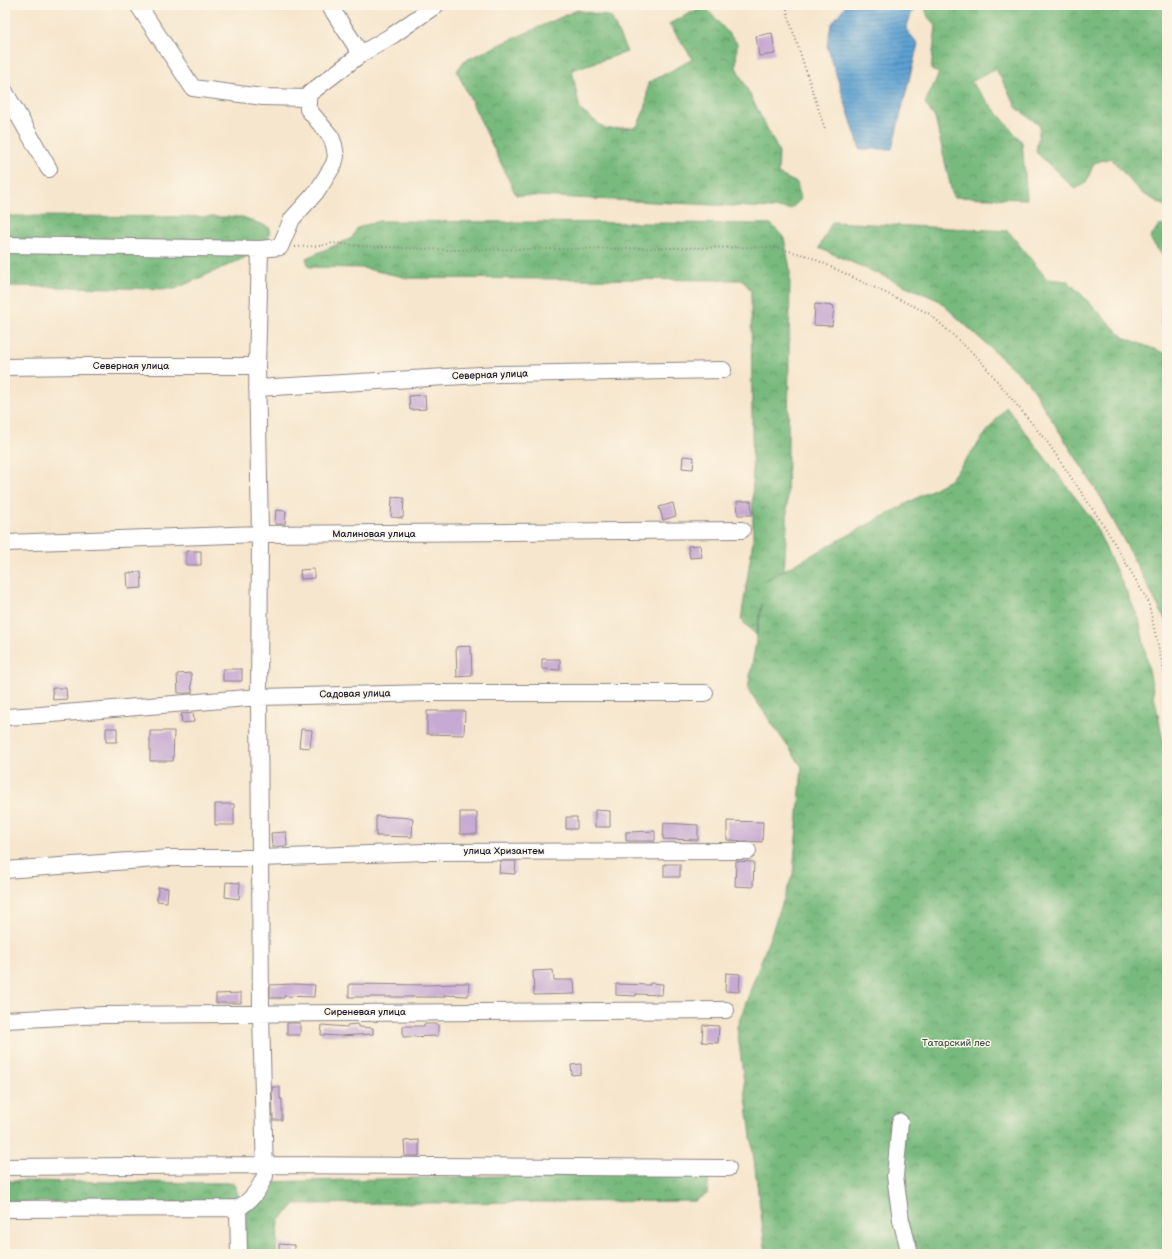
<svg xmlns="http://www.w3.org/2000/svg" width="1172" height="1259" font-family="'Balsamiq Sans',sans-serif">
<defs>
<pattern id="forest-crowns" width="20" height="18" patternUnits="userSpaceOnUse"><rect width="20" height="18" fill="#78ba7e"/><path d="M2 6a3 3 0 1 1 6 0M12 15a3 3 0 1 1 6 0" fill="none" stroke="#629768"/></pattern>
<pattern id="water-rules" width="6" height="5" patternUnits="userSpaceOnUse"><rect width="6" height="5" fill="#5da1d2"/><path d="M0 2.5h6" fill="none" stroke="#4c83ac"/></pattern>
</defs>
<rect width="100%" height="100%" fill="#fcf5e5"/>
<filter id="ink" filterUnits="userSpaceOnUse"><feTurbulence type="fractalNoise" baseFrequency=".025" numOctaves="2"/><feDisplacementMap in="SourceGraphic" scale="8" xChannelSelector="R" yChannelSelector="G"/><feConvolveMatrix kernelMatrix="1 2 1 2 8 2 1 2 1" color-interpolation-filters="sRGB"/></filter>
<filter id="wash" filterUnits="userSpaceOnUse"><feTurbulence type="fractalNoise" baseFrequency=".012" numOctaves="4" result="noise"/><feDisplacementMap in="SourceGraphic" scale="16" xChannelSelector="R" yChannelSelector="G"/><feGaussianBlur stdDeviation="0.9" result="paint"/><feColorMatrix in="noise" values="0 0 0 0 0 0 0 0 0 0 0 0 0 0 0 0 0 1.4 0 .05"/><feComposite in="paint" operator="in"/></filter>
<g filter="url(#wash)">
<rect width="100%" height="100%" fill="#f6e6cd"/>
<path fill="url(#forest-crowns)" stroke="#4d6e5c" d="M924 5H1167V207L1140 192 1111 158 1094 163 1086 183 1075 189 1036 152 1040 126 1017 108 996 69 971 82 1022 142 1027 199 953 197 935 118 925 103 939 73 931 70 936 26 928 17Z
M704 6 737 43 736 67 779 152 778 174 797 183 801 199 791 209 516 195 457 71 464 61 577 10 611 17 627 52 572 70 580 110 606 129 637 127 646 106 648 83 693 59 669 24Z
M5 216 243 217 270 228 267 243 244 258 175 289 5 286Z
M379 221 771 224 784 238 790 269 787 525 784 570 766 580 950 480 1006 407 1092 519 1139 619 1167 761V1254H766L737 1027 793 874 802 767 748 689 762 604 756 635 741 620 753 541 751 291 743 280 408 278 363 268 309 267 306 258 352 238 357 228Z
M832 222 1008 231 1047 279 1068 281 1123 337 1167 354V623L1102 499 1028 382 938 300 819 248Z
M1167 225V326L1161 324 1166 260 1150 239 1158 226Z
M700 1171 709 1179 707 1194 695 1201 295 1204 279 1221 276 1254H245L246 1211 266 1182Z
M5 1181 233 1183 236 1188 237 1196 231 1203 5 1202Z"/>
<path fill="url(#water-rules)" stroke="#406286" d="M847 5H920L921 6 912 12 906 29 918 44 892 149H860L827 46 831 25 845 6Z"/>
<g id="blocks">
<path fill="#c7aad3" d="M772 33 775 54 759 56 756 36Z
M815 304 834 306 832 326 814 325Z
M425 395 426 409 410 410 409 396Z
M683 456 694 457 693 469 682 468Z
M392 497 404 498 403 518 391 517Z
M737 501H751L752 515H738Z
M673 503 676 516 663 520 659 507Z
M276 510 286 511 285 524H275Z
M700 545 702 557 690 558 688 546Z
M186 551H201V565H186Z
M314 569V578L301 579 300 570Z
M141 572 142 588 128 589 127 573Z
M471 646 472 676 457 677 456 647Z
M542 659H560V670L542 669Z
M223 669H242V681H223Z
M191 673 192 693H178L177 674Z
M52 688H66L67 699 53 700Z
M427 711H465L464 735 427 734Z
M193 713 194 722 182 723 181 714Z
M106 728H117V742H106Z
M301 729 312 730 310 748 299 747Z
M150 731H174L173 761H150Z
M215 804H234V825H215Z
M595 810 610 811V827H595Z
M460 812H477V834H460Z
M376 816 413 818 412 837 376 836Z
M566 817H577V829H566Z
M727 821 763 822 762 842 727 840Z
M664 823 698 825V840L663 839Z
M655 831V841H626V832Z
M286 832 287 846 272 847 271 833Z
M500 861H516L515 874 499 873Z
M736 861 754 862 753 887 735 886Z
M664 864H680V877H664Z
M226 882 240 883 239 899 225 897Z
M158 887 168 888 167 902 157 901Z
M553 970 554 980H574L575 994 534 995 533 971Z
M726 973 740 974 739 992 725 991Z
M456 983H469L468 996 444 995V997H349V984L428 985 456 984Z
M650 983 663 984 662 995 636 994V996L616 995V984L650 985Z
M293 984 315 985 314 997 284 996V998H270V985Z
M241 993V1003H216V994Z
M287 1023H300V1035H287Z
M358 1024V1027L373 1028V1034L340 1036 321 1035 322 1025 347 1027V1025Z
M424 1024H438V1036L403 1037V1026H424Z
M703 1025 719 1026 718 1043 702 1042Z
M581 1064V1074L572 1075 571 1065Z
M272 1087H280V1099H282V1120H273Z
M419 1140V1156H405L404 1141Z
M279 1244 294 1245V1254H279Z"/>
</g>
</g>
<g filter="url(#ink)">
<use href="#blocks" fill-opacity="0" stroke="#8c8484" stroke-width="1"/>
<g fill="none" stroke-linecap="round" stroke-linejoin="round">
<g stroke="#8c8484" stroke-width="18">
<path id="minor" d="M138 5 193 88 263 97 308 98
M329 5 361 54
M5 92 49 169
M5 245 260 249 280 247 292 219 318 190 334 164 336 156 334 145 331 137 308 109V98L310 93 361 54 393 35 436 5
M5 367 85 366H257
M257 388 498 374 723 370
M5 543 260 534 742 530
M5 717 40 715 259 697 431 693H705
M5 870 170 858H260L424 852 748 851
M5 1020 103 1015 726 1010
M900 1122 895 1176 901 1220 910 1254
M5 1167 265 1165 728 1168
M238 1208 239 1254
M5 1209 238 1208C252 1200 258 1191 265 1176L261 1013 259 697 260 534 257 366 260 249"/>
</g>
<path stroke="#8c8484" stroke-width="2" stroke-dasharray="1 3" stroke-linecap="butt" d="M786 5 789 19 825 129
M295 247 319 246 333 243 362 246 448 250 774 247 808 256 930 314 979 359 1048 443 1106 529 1148 601 1167 685"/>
<use href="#minor" stroke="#fff" stroke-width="16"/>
</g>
</g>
<g text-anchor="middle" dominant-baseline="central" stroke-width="3" stroke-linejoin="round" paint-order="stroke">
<g font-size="10" fill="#22223b" stroke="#fcf5e5">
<text x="131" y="366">Северная улица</text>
<text transform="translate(490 375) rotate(-2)">Северная улица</text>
<text x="374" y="534">Малиновая улица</text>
<text transform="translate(355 694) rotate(-1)">Садовая улица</text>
<text x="504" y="851">улица Хризантем</text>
<text x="365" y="1012">Сиреневая улица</text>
</g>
<g font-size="10" fill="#445956" stroke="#fcf5e5">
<text x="956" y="1043">Татарский лес</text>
</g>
</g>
<rect width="1172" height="1259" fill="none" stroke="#fcf5e5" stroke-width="20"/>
</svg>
